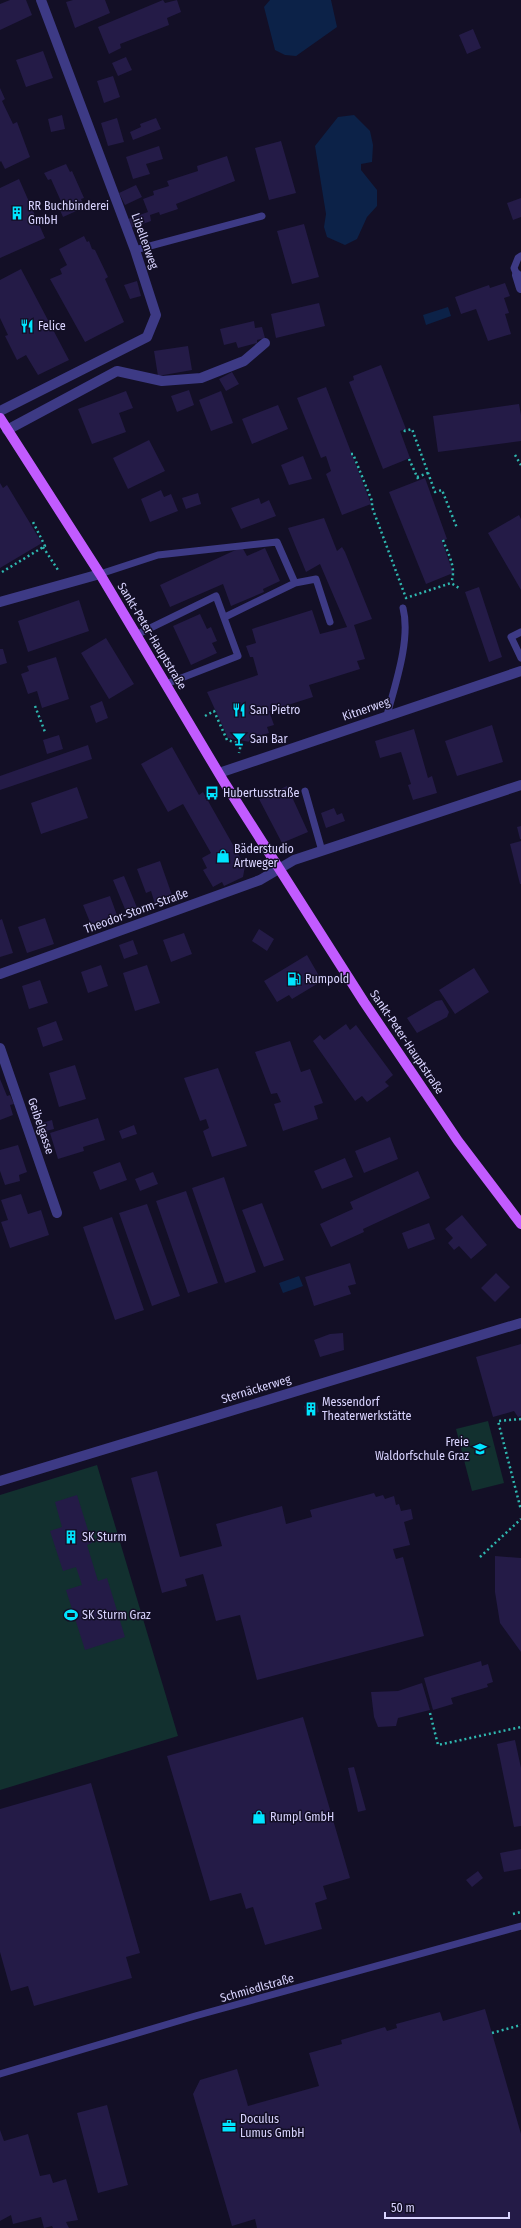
<svg xmlns="http://www.w3.org/2000/svg" width="521" height="2228" font-family="'Fira Sans Condensed',sans-serif">
<rect width="100%" height="100%" fill="#130f26"/>
<path fill="#12302f" d="M488 1421 504 1483 472 1491 456 1429Z
M97 1465 178 1736 0 1790V1495Z"/>
<path fill="#0c2248" d="M270 0H331L337 27 296 56 285 55 275 50 264 7Z
M354 115 370 131 373 145 372 162 361 164V170L377 190V206L367 217 357 239 345 245 327 237 324 227 326 214 315 146 338 117Z
M448 307 451 316 426 325 423 315Z
M299 1276 303 1286 283 1293 279 1283Z"/>
<path fill="#241b47" d="M10 0H26L32 15 0 30V4Z
M73 0H105L110 13 75 28 66 2Z
M163 0 165 3 177 0 181 12 167 18 169 25 120 44 121 48 109 54 98 27Z
M473 29 481 48 467 54 459 35Z
M43 51 53 78 26 87 16 60Z
M126 57 132 70 118 76 112 63Z
M113 76 120 97 104 103 97 81Z
M0 88 5 99 2 101 13 124 17 122 30 157 5 169 1 161 0 162Z
M62 115 65 129 51 132 48 119Z
M117 118 124 142 108 146 101 123Z
M156 118 161 129 133 140 130 132 141 127 140 124Z
M281 141 296 193 269 200 255 148Z
M159 146 163 159 146 164 150 174 133 179 126 157Z
M227 156 235 181 176 204 178 209 160 215 159 212 150 215 151 221 131 228 128 219 148 212 143 199 154 195 153 191 169 186 167 181 198 171 197 166Z
M66 164 70 172 72 171 84 198 81 199 85 207 63 217 60 210 64 208 51 179 48 180 44 173Z
M19 179 45 238 0 258V188Z
M136 185 142 197 125 205 119 193Z
M521 198V217L513 220 507 203Z
M304 224 319 277 292 284 277 231Z
M84 236 87 242 89 241 92 249 95 250 108 277 105 279 124 322 85 342 50 279 62 274 60 269 67 265 59 249Z
M21 269 69 360 38 375 26 355 17 360 5 336 8 335 0 318V280Z
M137 281 141 296 130 299 124 285Z
M505 283 510 296 504 298 509 313 505 314 511 334 488 341 476 309 461 314 455 297 489 285 490 288Z
M319 303 325 326 276 338 271 314Z
M254 321 255 328 262 327 265 338 257 340V343L238 348 236 342 224 345 220 329Z
M188 346 192 370 158 376 154 351Z
M381 365 406 429 400 431 410 458 383 469 349 382 354 380 353 376Z
M232 372 239 384 226 391 219 379Z
M326 387 371 504 342 515 326 474 331 471 326 456 321 458 297 398Z
M189 390 194 405 177 412 171 396Z
M126 391 133 408 119 413 126 432 92 444 78 409Z
M221 391 233 423 211 431 199 400Z
M519 404 521 415V441L438 452 433 416Z
M278 405 288 429 252 444 242 419Z
M149 440 165 471 128 489 113 458Z
M303 456 312 479 289 485 281 465Z
M425 478 447 539 442 541 453 573 426 584 389 492Z
M0 483 3 488 7 485 42 543 0 568Z
M161 490 164 497 171 494 178 511 150 522 141 499Z
M198 493 201 504 186 509 182 498Z
M259 498 261 504 269 500 276 516 241 529 231 508Z
M519 515 521 519V590L488 533Z
M324 518 337 551 342 547 345 552 372 619 354 625 365 659 357 661 360 669 309 685 313 697 269 711 274 725 267 727 269 733 251 738 250 742 228 738 207 692 258 675 253 657H250L246 646 256 643 252 629 312 610 320 634 347 627 320 564 306 572 288 528Z
M242 547 247 556 265 548 280 581 263 589 264 592 231 606 223 584 170 607 160 585Z
M479 587 502 657 489 662 465 592Z
M79 600 89 631 28 652 18 621Z
M200 614 207 629 211 627 217 641 212 643 217 653 191 665 173 626Z
M106 638 134 684 109 699 81 653Z
M0 649H3L7 663 0 665Z
M56 657 69 699 42 708 37 691 28 694 21 674 29 671 27 666Z
M102 701 108 718 96 723 90 706Z
M492 725 503 762 457 776 445 741Z
M414 729 428 778 432 776 437 793 413 800 408 785 411 784 401 752 380 758 375 741Z
M59 735 63 749 47 754 43 740Z
M88 745 92 759 0 790V776Z
M172 747 199 795 203 792 245 866 243 877 224 886 222 882 213 887 203 870 207 868 202 858 211 853 183 804 168 812 141 764Z
M287 786 308 832 282 843 259 799Z
M77 787 88 818 41 834 31 803Z
M334 808 337 815 342 813 345 821 326 828 321 813Z
M521 826V839H520L517 827Z
M521 841V884H520L510 844Z
M160 861 173 898 155 904 151 891 146 893 137 869Z
M124 876 138 910 127 914 113 880Z
M110 896 118 918 92 927 83 905Z
M45 918 54 944 27 953 18 927Z
M2 919 13 953 0 957V920Z
M259 929 274 939 267 951 252 941Z
M184 933 192 954 171 962 163 940Z
M133 940 138 954 124 959 119 945Z
M307 955 322 981 292 999 289 995 277 1002 264 981Z
M101 965 108 986 88 993 81 972Z
M147 965 160 1003 135 1011 123 973Z
M474 968 489 992 455 1014 439 990Z
M40 980 48 1003 29 1009 22 986Z
M442 1000 449 1012 447 1017 417 1033 407 1018 436 1001Z
M56 1021 63 1040 43 1047 37 1028Z
M346 1024 350 1030 356 1025 393 1075 385 1082 389 1086 367 1102 362 1096 355 1101 313 1041 320 1035 324 1040Z
M290 1041 301 1072 310 1069 323 1103 314 1106 318 1119 283 1131 274 1104 281 1102 277 1093 271 1094 255 1052Z
M75 1065 86 1099 59 1107 49 1073Z
M218 1068 247 1146 212 1157 203 1131 209 1128 206 1119 200 1121 184 1078Z
M0 1079 7 1096 10 1095 14 1104 10 1105 13 1115 0 1120Z
M98 1118 105 1140 83 1147 84 1151 58 1159 50 1133Z
M52 1120 54 1129 38 1133 35 1125Z
M134 1125 137 1134 122 1139 119 1131Z
M390 1137 398 1159 364 1173 355 1151Z
M18 1145 27 1172 19 1175 20 1181 5 1185 0 1171V1150Z
M345 1158 353 1177 322 1189 314 1171Z
M120 1162 127 1180 100 1190 93 1172Z
M418 1171 430 1198 363 1229 364 1232 331 1247 320 1224 353 1209 350 1202Z
M153 1172 158 1184 140 1191 135 1179Z
M224 1177 256 1272 225 1283 192 1188Z
M186 1191 218 1283 188 1293 156 1201Z
M21 1194 28 1214 41 1210 49 1235 10 1248 1 1222 8 1220 1 1200Z
M262 1203 284 1260 264 1267 242 1210Z
M147 1204 180 1296 152 1306 119 1213Z
M462 1215 487 1245 471 1259 459 1246 454 1250 448 1243 453 1238 445 1229Z
M112 1217 144 1310 115 1320 83 1227Z
M429 1223 435 1239 408 1249 402 1233Z
M350 1263 356 1284 348 1286 351 1294 314 1306 305 1277Z
M496 1273 510 1287 495 1302 481 1288Z
M343 1333 344 1350 320 1357 314 1340 330 1334Z
M521 1344V1416L518 1417 514 1411 493 1417 476 1357Z
M317 1403 319 1412 306 1415 304 1406Z
M157 1471 180 1557 222 1546 216 1524 282 1506 286 1524 312 1517 310 1510 374 1493 376 1497 383 1495 385 1499 394 1496 396 1505 399 1504 401 1511 411 1509 413 1519 404 1522 410 1545 393 1549 396 1559 403 1557 424 1636 257 1680 240 1615 216 1621 203 1574 185 1579 187 1586 162 1593 131 1478Z
M77 1495 92 1543 87 1545 98 1581 107 1578 125 1637 85 1650 66 1590 82 1585 76 1567 63 1571 50 1531 62 1527 55 1502Z
M495 1556 521 1558V1652L500 1623 495 1592Z
M481 1661 482 1666 488 1664 493 1682 487 1684 488 1687 451 1698 453 1704 433 1710 424 1678Z
M422 1683 430 1710 398 1718 396 1726 378 1727 374 1717 371 1692 398 1691Z
M303 1717 350 1878 323 1886 327 1899 315 1903 322 1929 265 1945 253 1907 246 1909 241 1893 210 1901 167 1756Z
M515 1740 521 1768V1826L514 1827 497 1744Z
M354 1767 366 1810 358 1812 348 1768Z
M91 1783 140 1953 126 1957 132 1978 34 2006 28 1986 11 1991 0 1952V1809Z
M521 1849V1869L504 1872 500 1853Z
M478 1871 483 1878 472 1887 466 1880Z
M485 2009 521 2134V2228H257L255 2219 232 2226 193 2094 200 2080 237 2069 248 2106 319 2086 309 2053 342 2044 341 2040 385 2027 387 2031 397 2028 396 2024 440 2012 443 2021Z
M107 2105 128 2185 98 2193 77 2113Z
M0 2130 4 2141 28 2134 40 2176 50 2174 53 2183 66 2179 78 2220 66 2222 69 2228H53L52 2226 44 2228 41 2217 13 2224 11 2215 0 2221Z"/>
<g fill="none" stroke-linecap="round" stroke-linejoin="round">
<path stroke="#2fb8b0" stroke-width="2.5" stroke-dasharray="2 3" stroke-linecap="butt" d="M404 430 405 431 412 429 435 492 442 490 457 528
M351 454H353L372 501V507L406 598 451 583 459 588
M515 455 521 465
M409 459 419 481
M417 477 428 473
M443 540C448 554 457 568 451 583
M43 547 58 570
M2 572 45 546 33 522
M35 706 45 732
M205 716 214 711 227 740 241 744 239 753
M521 1419 498 1421 521 1510
M480 1557 521 1519
M430 1713 438 1745 521 1727
M513 1914 521 1912
M492 2033 521 2025"/>
<path stroke="#3d3a85" stroke-width="7" d="M135 250 262 216
M517 275 514 268 518 258 521 256
M100 574 158 555 277 542 295 583 316 579 330 622
M225 617 295 583
M521 632 511 637 521 658
M136 635 216 596 238 656 166 684
M387 715C395 685 411 639 403 608
M305 791 322 851
M0 2074 195 2016 521 1926"/>
<path stroke="#3d3a85" stroke-width="10" d="M517 275 521 288
M0 411 147 337 156 315 135 250 41 0
M7 430 117 371 162 381 201 378 244 361 265 343
M0 602 100 574
M219 773 521 671
M0 974 260 880 294 860 521 785
M0 1048 57 1213
M0 1481 521 1323"/>
<path stroke="#c25bff" stroke-width="10" d="M0 418 100 574 224 782 364 1002 458 1141 521 1224"/>
</g>
<defs>
<g id="building-bare" transform="scale(1.08)"><path d="M-4-6H4V6H1V3H-1V6H-4ZM-2.5-4.3h1.7v1.8h-1.7ZM.8-4.3h1.7v1.8H.8ZM-2.5-1h1.7V.8h-1.7ZM.8-1h1.7V.8H.8Z" fill="#00e5ff" stroke="#130f26" stroke-width="2.5" paint-order="stroke"/></g>
<g id="restaurant-bare" transform="scale(1.08)"><path d="M-5-6h1v4h1v-4h1v4h1v-4h1v5L-1.5 .5V6h-2V.5L-5-1ZM5-6V6H3V1.5H1.5Q1.5-4 5-6Z" fill="#00e5ff" stroke="#130f26" stroke-width="2.5" paint-order="stroke"/></g>
<g id="bar-bare" transform="scale(1.08)"><path d="M-6-5H6L.8 .8V4.5H3.5V6h-7V4.5H-.8V.8Z" fill="#00e5ff" stroke="#130f26" stroke-width="2.5" paint-order="stroke"/></g>
<g id="bus-bare" transform="scale(1.08)"><path d="M-5-6H5V4H4V6H2V4H-2V6H-4V4H-5ZM-3.5-4V0h7V-4ZM-3.5 1.2v1.5H-2V1.2ZM2 1.2v1.5H3.5V1.2Z" fill="#00e5ff" stroke="#130f26" stroke-width="2.5" paint-order="stroke"/></g>
<g id="shop-bare" transform="scale(1.08)"><path d="M-5-2.5h2.3a2.7 3.5 0 0 1 5.4 0H5L5.5 6h-11ZM-1.5-2.5h3a1.5 2.3 0 0 0-3 0Z" fill="#00e5ff" stroke="#130f26" stroke-width="2.5" paint-order="stroke"/></g>
<g id="fuel-bare" transform="scale(1.08)"><path d="M-5.5-6h7V0h2V4h1.3V-2.5L3-4.5l.8-.8L6-3V5H2.5V1h-1V6h-7ZM-4.2-4.7v3.2H.2V-4.7Z" fill="#00e5ff" stroke="#130f26" stroke-width="2.5" paint-order="stroke"/></g>
<g id="school-bare" transform="scale(1.08)"><path d="M0-5L7-2L0 1L-7-2ZM-4 1L0 2.5L4 1V4Q0 6-4 4Z" fill="#00e5ff" stroke="#130f26" stroke-width="2.5" paint-order="stroke"/></g>
<g id="stadium-bare" transform="scale(1.08)"><path d="M0-5a6.5 5 0 1 0 0 10a6.5 5 0 1 0 0-10ZM-3.5-1.8h7v3.6h-7Z" fill="#00e5ff" stroke="#130f26" stroke-width="2.5" paint-order="stroke"/></g>
<g id="office-bare" transform="scale(1.08)"><path d="M-6-3h4V-5.5h4V-3h4V5H-6ZM-1-4.5V-3h2v-1.5ZM-6 0V1H6V0Z" fill="#00e5ff" stroke="#130f26" stroke-width="2.5" paint-order="stroke"/></g>
</defs>
<g fill-rule="evenodd">
<use href="#building-bare" x="17" y="213"/>
<use href="#restaurant-bare" x="27" y="326"/>
<use href="#restaurant-bare" x="239" y="710"/>
<use href="#bar-bare" x="239" y="739"/>
<use href="#bus-bare" x="212" y="793"/>
<use href="#shop-bare" x="223" y="856"/>
<use href="#fuel-bare" x="294" y="979"/>
<use href="#building-bare" x="311" y="1409"/>
<use href="#school-bare" x="480" y="1449"/>
<use href="#building-bare" x="71" y="1537"/>
<use href="#stadium-bare" x="71" y="1615"/>
<use href="#shop-bare" x="259" y="1817"/>
<use href="#office-bare" x="229" y="2126"/>
</g>
<g text-anchor="middle" dominant-baseline="central" stroke-width="3" stroke-linejoin="round" paint-order="stroke">
<g font-size="12" fill="#d9d4ff" stroke="#130f26" text-anchor="start">
<text x="28" y="206">RR Buchbinderei<tspan x="28" dy="14">GmbH</tspan></text>
<text x="38" y="326">Felice</text>
<text x="250" y="710">San Pietro</text>
<text x="250" y="739">San Bar</text>
<text x="223" y="793">Hubertusstraße</text>
<text x="234" y="849">Bäderstudio<tspan x="234" dy="14">Artweger</tspan></text>
<text x="305" y="979">Rumpold</text>
<text x="322" y="1402">Messendorf<tspan x="322" dy="14">Theaterwerkstätte</tspan></text>
<text x="469" y="1442" text-anchor="end">Freie<tspan x="469" dy="14">Waldorfschule Graz</tspan></text>
<text x="82" y="1537">SK Sturm</text>
<text x="82" y="1615">SK Sturm Graz</text>
<text x="270" y="1817">Rumpl GmbH</text>
<text x="240" y="2119">Doculus<tspan x="240" dy="14">Lumus GmbH</tspan></text>
</g>
<g font-size="12" fill="#d9d4ff" stroke="#130f26">
<text transform="translate(145 241) rotate(70)">Libellenweg</text>
<text transform="translate(152 636) rotate(59)">Sankt-Peter-Hauptstraße</text>
<text transform="translate(366 709) rotate(-19)">Kitnerweg</text>
<text transform="translate(136 911) rotate(-20)">Theodor-Storm-Straße</text>
<text transform="translate(407 1042) rotate(56)">Sankt-Peter-Hauptstraße</text>
<text transform="translate(41 1126) rotate(71)">Geibelgasse</text>
<text transform="translate(256 1389) rotate(-17)">Sternäckerweg</text>
<text transform="translate(257 1988) rotate(-16)">Schmiedlstraße</text>
</g>
</g>
<path d="M385 2212v6h124v-6" fill="none" stroke="#d9d4ff" stroke-width="2"/>
<text x="391" y="2212" font-size="12" fill="#d9d4ff" stroke="#130f26" stroke-width="3" paint-order="stroke">50 m</text>
</svg>
